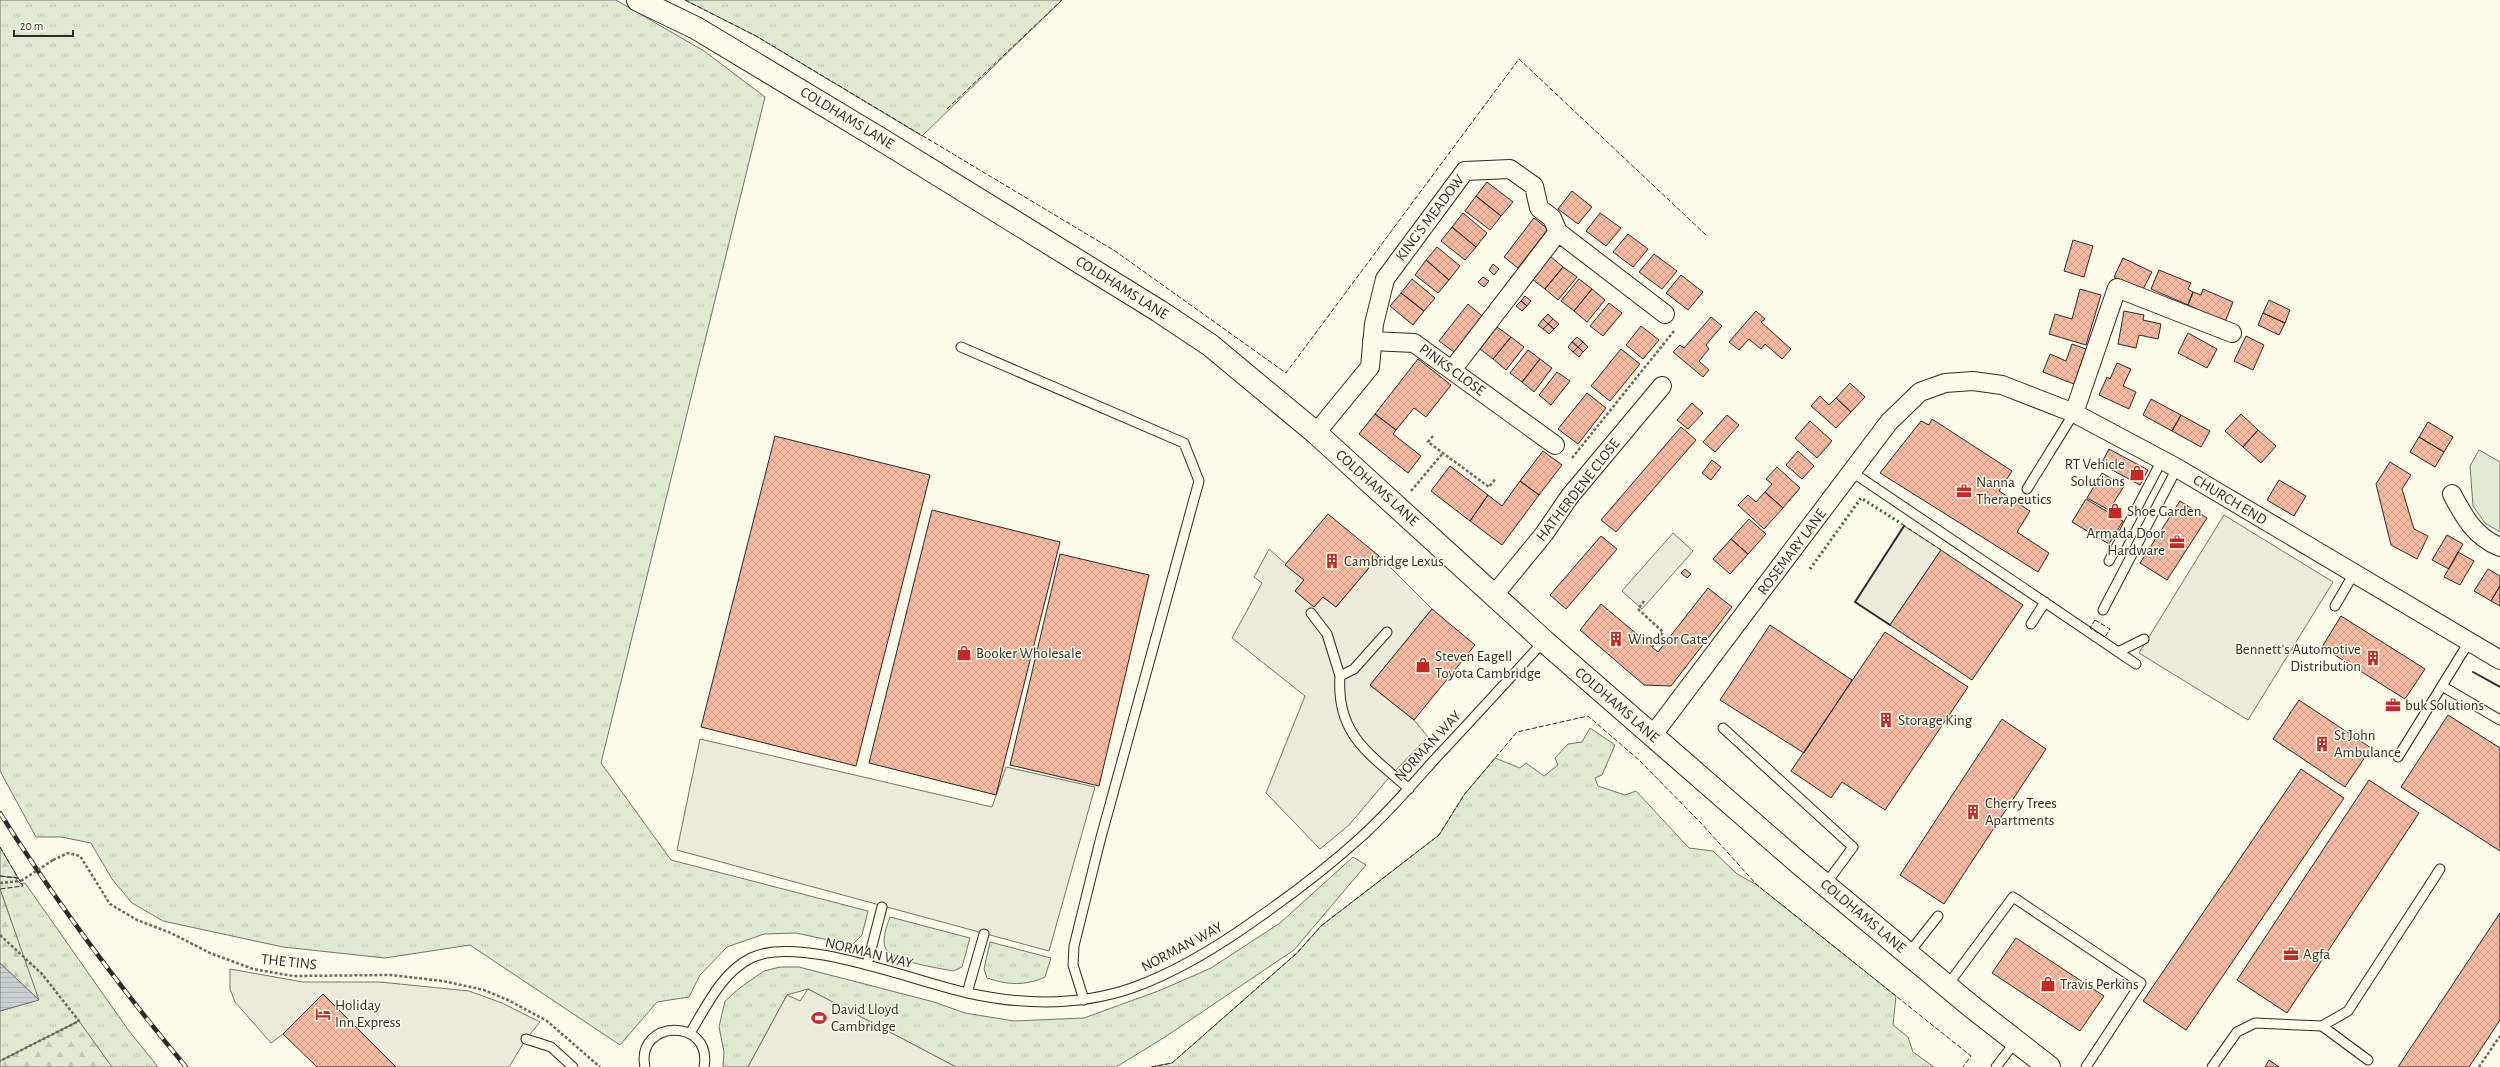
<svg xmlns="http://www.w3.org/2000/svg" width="2500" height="1067" font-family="'Alegreya Sans',sans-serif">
<defs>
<pattern id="grass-tufts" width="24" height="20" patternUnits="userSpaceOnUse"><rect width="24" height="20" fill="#deebd1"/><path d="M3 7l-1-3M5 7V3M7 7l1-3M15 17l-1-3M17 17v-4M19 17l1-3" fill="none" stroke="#bfcab4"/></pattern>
<pattern id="forest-firs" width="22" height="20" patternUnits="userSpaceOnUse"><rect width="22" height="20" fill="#deebd1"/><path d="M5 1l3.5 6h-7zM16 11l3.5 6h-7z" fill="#bfcab4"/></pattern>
<pattern id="water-rules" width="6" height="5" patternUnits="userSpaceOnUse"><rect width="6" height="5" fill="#c7d0d0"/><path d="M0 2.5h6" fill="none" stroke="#abb3b3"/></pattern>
<pattern id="building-cross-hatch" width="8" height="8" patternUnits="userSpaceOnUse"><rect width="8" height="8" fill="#f2b8a0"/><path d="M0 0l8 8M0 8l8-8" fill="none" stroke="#d09e8a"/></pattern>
</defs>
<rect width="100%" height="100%" fill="#fdfbea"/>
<path fill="url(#grass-tufts)" stroke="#74746e" d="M0 0H616L704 51 765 97 601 763 671 860 868 911 862 935 852 945 796 933 764 934 727 947 700 975 689 997 657 1002 620 1045 470 945 385 958 283 947 163 921 132 903 112 879 91 843 61 837H36L0 771Z
M685 0H1062L922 136 756 36Z
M1590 728 1615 745 1602 775 1595 778 1598 786 1625 795 1636 791 1689 848 1713 851 1737 874 1757 885 1896 996 1893 1025 1908 1037 1913 1052 1934 1067H1151L1172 1063 1297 953 1321 926 1439 835 1464 795 1495 758 1520 768 1526 763 1544 776 1558 765 1555 758 1568 744 1582 742Z
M1353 857 1366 865 1294 950 1165 1037 1116 1067H956L808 989 787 995 748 1067H723L724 1052 719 1027 725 1001 741 987 764 971 780 967H799L934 1002 965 1013 1014 1021 1084 1018 1161 990 1211 968 1280 923Z
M0 876 18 878 16 879 21 884 25 883 129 1031 158 1067H112L78 1021 0 1061V1011L38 1000 0 889Z
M890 917 970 938 962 967 953 971C938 968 889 961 885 947 882 938 887 925 890 917Z
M990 942 1051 958 1045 977C1026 986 1007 985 987 978L984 969Z"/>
<path fill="url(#forest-firs)" stroke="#74746e" d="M0 847 18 878 0 876Z
M0 889 39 1000 0 963Z
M79 1021 112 1067H0V1061Z"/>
<path fill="#deebd1" stroke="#74746e" d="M2479 450 2500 462V532L2485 523 2473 506 2470 466Z"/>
<path fill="#eceadb" stroke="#74746e" d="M2224 515 2333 582 2248 720 2139 653Z
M1904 526 1941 550 1890 625 1855 602Z
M1673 533 1693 551 1642 609 1622 591Z
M1269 549 1304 580 1295 591 1314 607 1323 597 1336 607 1379 556 1432 609 1370 685 1414 720 1428 737 1392 774 1349 825 1320 849 1266 793 1305 696 1232 638 1262 583 1254 577Z
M700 739 992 807 1006 767 1095 787 1049 951 677 850Z
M230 969 303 982H380L469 991 502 1003 540 1022 526 1039 509 1067H396L283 1034 271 1043 235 1002 230 989Z
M808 989 956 1067H748L787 995 800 1001Z"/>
<path fill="url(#water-rules)" stroke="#74746e" d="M0 963 39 1000 0 1011Z"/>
<path fill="url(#building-cross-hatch)" stroke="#2b2b2b" d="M1487 182 1513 202 1501 216 1476 196Z
M1572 191 1592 207 1578 224 1558 209Z
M1476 196 1501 216 1490 230 1465 211Z
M1463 213 1487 233 1476 247 1452 227Z
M1600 213 1621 228 1606 246 1586 231Z
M1534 218 1548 229 1518 268 1504 257Z
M1452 227 1476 247 1465 260 1441 241Z
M1628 234 1648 249 1633 267 1613 252Z
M2073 240 2093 246 2084 277 2064 271Z
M1437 247 1460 266 1449 280 1426 260Z
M1654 254 1677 271 1662 289 1639 272Z
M1550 256 1563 267 1545 289 1532 279Z
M2123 258 2152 272 2142 291 2114 277Z
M1426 260 1449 280 1438 293 1415 275Z
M1493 264 1499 269 1494 275 1489 270Z
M1563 267 1577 277 1558 300 1545 289Z
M2159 270 2191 283 2188 289 2193 292 2188 305 2151 289Z
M1681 275 1703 292 1688 310 1666 293Z
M1483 277 1489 281 1484 287 1478 282Z
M1412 279 1435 298 1424 311 1401 293Z
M1579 279 1592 289 1574 311 1561 301Z
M1592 289 1605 300 1587 322 1574 311Z
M2080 289 2101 295 2086 345 2049 334 2055 314 2072 319Z
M2203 289 2233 302 2225 322 2188 305 2193 292 2201 295Z
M1401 293 1424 311 1413 325 1390 306Z
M1525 296 1531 301 1527 306 1521 301Z
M2269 300 2290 310 2285 323 2263 313Z
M1521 301 1527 306 1522 311 1516 306Z
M1609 303 1622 313 1603 336 1590 326Z
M1468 304 1482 316 1454 352 1439 341Z
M1756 311 1765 319 1761 322 1791 349 1782 359 1765 344 1761 349 1749 339 1739 350 1729 342Z
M2124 311 2144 315 2143 320 2161 324 2158 339 2139 335 2136 348 2118 344Z
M2263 313 2285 323 2279 335 2258 325Z
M1548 314 1553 319 1548 324 1543 319Z
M1711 317 1722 326 1706 345 1709 349 1699 361 1709 370 1703 377 1673 352 1680 345 1684 348Z
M1543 319 1548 324 1543 329 1538 325Z
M1553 319 1559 324 1554 329 1548 324Z
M1548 324 1554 329 1549 334 1543 329Z
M1641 326 1659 340 1643 359 1626 345Z
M1497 327 1511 337 1493 359 1480 349Z
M2188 333 2217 349 2207 368 2178 353Z
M2246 336 2264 345 2253 370 2234 361Z
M1511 337 1524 347 1506 370 1493 359Z
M1577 337 1583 342 1578 347 1572 342Z
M1572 342 1578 347 1573 352 1568 347Z
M1583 342 1588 347 1583 352 1578 347Z
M2072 344 2086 349 2074 384 2043 372 2050 354 2066 361Z
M1578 347 1583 352 1579 357 1573 352Z
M1621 349 1640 364 1610 401 1591 386Z
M1528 350 1540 359 1522 382 1510 373Z
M1418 359 1451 385 1426 417 1414 408 1396 430 1375 414Z
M1540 359 1552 368 1534 392 1522 382Z
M2117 363 2131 369 2123 386 2136 392 2129 409 2099 395 2107 377 2110 379Z
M1557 372 1570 381 1551 405 1539 395Z
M1850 383 1865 397 1851 412 1836 398Z
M1587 393 1606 408 1578 444 1558 429Z
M1820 396 1829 405 1836 398 1851 412 1836 428 1811 406Z
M2151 399 2181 415 2172 431 2143 415Z
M1692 403 1703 413 1688 429 1677 420Z
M1375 414 1396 430 1393 434 1421 456 1408 473 1359 434Z
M2241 414 2258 430 2243 447 2225 431Z
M1727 415 1739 425 1715 452 1703 442Z
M2181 415 2210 431 2201 447 2172 431Z
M1932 419 2012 471 1999 491 2030 511 2017 532 2049 553 2038 572 1880 473 1921 421 1929 425Z
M1810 421 1832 441 1817 458 1795 438Z
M2428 422 2453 437 2444 452 2419 437Z
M1681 427 1696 440 1616 532 1601 520Z
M2258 430 2276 446 2261 463 2243 447Z
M775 436 930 475 856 766 701 727Z
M2419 437 2444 452 2435 467 2410 452Z
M2109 449 2148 470 2140 485 2101 464Z
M1543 451 1562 465 1539 495 1520 481Z
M1798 451 1814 466 1802 479 1786 465Z
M1712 460 1721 467 1711 480 1702 473Z
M2390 462 2411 475 2402 489 2414 529 2428 536 2417 559 2391 545 2376 484Z
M1450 466 1488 495 1470 521 1431 491Z
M1777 467 1800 488 1783 508 1765 492 1772 484 1766 479Z
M2102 473 2124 486 2109 510 2087 498Z
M2279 480 2306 496 2294 516 2267 500Z
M1520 481 1539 495 1502 545 1470 521 1488 495 1502 506Z
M1765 492 1783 508 1764 529 1738 505 1748 495 1756 502Z
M2086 499 2123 521 2109 544 2072 522Z
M2180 501 2207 518 2167 580 2140 563Z
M932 510 1060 542 996 795 869 763Z
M1328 514 1379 556 1336 607 1323 597 1314 607 1295 591 1304 580 1285 565Z
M1749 519 1766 534 1748 554 1731 539Z
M2447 535 2463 544 2449 569 2432 560Z
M1601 536 1617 549 1566 609 1550 595Z
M1731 539 1748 554 1730 574 1713 559Z
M1941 550 2023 605 1972 680 1890 625Z
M2458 552 2474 561 2460 585 2444 577Z
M1060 554 1149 575 1099 786 1010 765Z
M1685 569 1691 574 1687 578 1681 573Z
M2488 569 2500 576V586L2491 601 2474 591Z
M2500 586V606L2491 601Z
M1708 588 1732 607 1671 686 1644 685 1580 630 1601 604 1658 652Z
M1432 609 1475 645 1414 720 1370 685Z
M2341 616 2425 669 2405 699 2322 647Z
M1770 625 1852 680 1804 753 1720 700Z
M1885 632 1968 687 1885 810 1842 782 1831 798 1791 771Z
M2299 700 2371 748 2345 787 2273 739Z
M2448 715 2500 748V851L2401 787Z
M2002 719 2046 749 1944 904 1900 875Z
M2301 769 2344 798 2186 1030 2143 1001Z
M2369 780 2419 813 2287 1013 2237 980Z
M2500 913V1020L2469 1067H2398Z
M2016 938 2104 996 2080 1031 1992 973Z
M323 994 396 1067H317L283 1034Z
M2269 1060 2279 1067H2265Z"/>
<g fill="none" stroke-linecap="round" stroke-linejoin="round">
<g stroke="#2b2b2b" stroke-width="11">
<path id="service" d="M961 347 1184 443 1199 481 1100 841 1074 946 1073 965 1084 1000
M1852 472 2136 664
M2027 489 2074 413
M2109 561 2162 460
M2335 606 2353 575
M2103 610 2177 468
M1311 613 1327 634 1340 676
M2031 624 2045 602
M1387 632 1354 669 1340 676C1336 735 1369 753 1409 789
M2118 652 2144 639
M2442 686 2500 720
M1723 728 1853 847 1825 885
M2398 757 2469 642
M1908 954 1938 916
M867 965 882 907
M1947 986 2013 897 2141 983 2086 1067
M967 993 984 934
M2322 1026 2348 1011 2440 869
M690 1033C707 1006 721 973 751 958 799 934 915 982 968 993 1022 1005 1079 1006 1132 988 1177 972 1219 946 1258 918 1294 893 1328 867 1360 838 1387 814 1411 786 1435 759 1472 720 1508 680 1544 641
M526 1039 551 1047 573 1067
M645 1067C635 1019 713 1017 704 1067
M1996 1067 2016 1041
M2212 1067 2237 1032 2255 1023 2322 1026 2368 1060"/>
</g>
<g stroke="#2b2b2b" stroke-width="20">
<path id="minor" d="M1372 341 1414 343 1555 445
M1452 370 1558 232 1665 314
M2074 413 2117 288 2232 333
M1316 433 1370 367 1374 324 1385 279 1465 171 1510 169 1534 186 1539 208 1552 218 1558 232
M2452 494C2464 517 2475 537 2500 547
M1494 595 1544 534 1570 496 1662 386
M1652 736 1889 422 1920 392 1945 383 1973 381 2002 385 2074 413 2177 468 2500 660"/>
</g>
<g stroke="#2b2b2b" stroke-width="24">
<path id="tertiary" d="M638 0 696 28 882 140 1159 311 1210 345 1316 433 1544 641 1800 864 1972 1007 2049 1067"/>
</g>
<path stroke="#6a6964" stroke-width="2.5" stroke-dasharray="3 2" stroke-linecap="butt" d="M1433 436 1428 442 1489 487 1496 478
M1572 458 1674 331
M1411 491 1443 453
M1644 601 1638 609 1663 632 1652 647
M53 860 68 853 80 856 110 904 137 920 171 933 210 953 253 969 293 976 391 975 443 981 484 990 508 1000 547 1021 600 1067
M0 883 21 881
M0 935 42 974 79 1021 0 1061
M2479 1067 2500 1036"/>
<use href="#service" stroke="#fdfbea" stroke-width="9"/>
<use href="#minor" stroke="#fdfbea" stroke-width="18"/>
<use href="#tertiary" stroke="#fdfbea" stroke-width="22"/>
<g stroke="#2b2b2b" stroke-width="4.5">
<path id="rail" d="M0 813C56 902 119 986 186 1067"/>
</g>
<use href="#rail" stroke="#fdfbea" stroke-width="3" stroke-dasharray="9" stroke-linecap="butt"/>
<path stroke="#6a6964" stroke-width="2.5" stroke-dasharray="3 2" stroke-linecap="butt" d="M21 881 53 860"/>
<path stroke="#34623c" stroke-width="3" stroke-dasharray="2 3" stroke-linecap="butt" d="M1810 569 1861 498 1902 524"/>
<path stroke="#2b2b2b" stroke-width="1" stroke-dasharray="5 2" stroke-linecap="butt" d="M685 0 756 36 1115 251 1286 373 1519 59 1706 235
M947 109 1062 0
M1902 524 1941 550
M2095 620 2110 629 2105 637 2090 628Z
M0 847 23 886 0 889
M0 876 18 878
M1151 1067 1172 1063 1297 953 1321 926 1439 835 1464 795 1517 732 1588 716 1639 760 1700 822 1757 885 1971 1056 1963 1067"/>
<path stroke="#2b2b2b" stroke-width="2" d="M1890 625 1855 602 1904 526
M2473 672 2500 687"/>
</g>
<defs>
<g id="shop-bare" transform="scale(1.2)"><path d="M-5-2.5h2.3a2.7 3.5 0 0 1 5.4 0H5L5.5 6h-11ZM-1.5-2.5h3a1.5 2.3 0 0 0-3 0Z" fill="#c62828" stroke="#fdfbea" stroke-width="2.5" paint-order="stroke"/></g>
<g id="office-bare" transform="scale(1.2)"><path d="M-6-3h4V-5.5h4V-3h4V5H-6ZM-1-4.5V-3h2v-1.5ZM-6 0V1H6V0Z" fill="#c62828" stroke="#fdfbea" stroke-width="2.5" paint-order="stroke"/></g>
<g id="building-bare" transform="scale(1.2)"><path d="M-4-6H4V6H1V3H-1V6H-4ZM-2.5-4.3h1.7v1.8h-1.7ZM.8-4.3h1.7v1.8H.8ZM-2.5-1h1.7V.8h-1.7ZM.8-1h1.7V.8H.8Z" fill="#c62828" stroke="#fdfbea" stroke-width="2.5" paint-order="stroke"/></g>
<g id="hotel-bare" transform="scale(1.2)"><path d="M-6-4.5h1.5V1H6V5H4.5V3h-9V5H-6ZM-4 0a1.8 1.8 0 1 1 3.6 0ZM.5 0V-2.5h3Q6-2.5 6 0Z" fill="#c62828" stroke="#fdfbea" stroke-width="2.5" paint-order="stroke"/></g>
<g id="stadium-bare" transform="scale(1.2)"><path d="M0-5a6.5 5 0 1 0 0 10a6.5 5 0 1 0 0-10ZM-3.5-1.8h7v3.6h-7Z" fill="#c62828" stroke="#fdfbea" stroke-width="2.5" paint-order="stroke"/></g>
</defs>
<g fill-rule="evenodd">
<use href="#shop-bare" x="2137" y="473"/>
<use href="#office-bare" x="1964" y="491"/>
<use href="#shop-bare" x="2115" y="511"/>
<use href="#office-bare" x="2177" y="542"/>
<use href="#building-bare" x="1332" y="561"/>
<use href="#building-bare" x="1616" y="639"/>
<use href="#shop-bare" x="964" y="653"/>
<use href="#building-bare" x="2373" y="658"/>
<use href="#shop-bare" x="1423" y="665"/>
<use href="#office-bare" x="2393" y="705"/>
<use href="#building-bare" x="1886" y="720"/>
<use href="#building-bare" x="2322" y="744"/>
<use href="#building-bare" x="1973" y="812"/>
<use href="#office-bare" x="2291" y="954"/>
<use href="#shop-bare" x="2048" y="984"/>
<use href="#hotel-bare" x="323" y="1014"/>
<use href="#stadium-bare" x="819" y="1018"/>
</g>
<g text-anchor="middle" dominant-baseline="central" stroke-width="3" stroke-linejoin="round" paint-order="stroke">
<g font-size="15" fill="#2b2b2b" stroke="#fdfbea">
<text transform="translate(847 118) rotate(31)">COLDHAMS LANE</text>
<text transform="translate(1430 218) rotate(-53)">KING'S MEADOW</text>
<text transform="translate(1122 288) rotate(32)">COLDHAMS LANE</text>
<text transform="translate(1452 370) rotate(36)">PINKS CLOSE</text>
<text transform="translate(1377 488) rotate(42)">COLDHAMS LANE</text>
<text transform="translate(1578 490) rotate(-52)">HATHERDENE CLOSE</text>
<text transform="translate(2230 500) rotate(31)">CHURCH END</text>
<text transform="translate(1792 552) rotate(-53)">ROSEMARY LANE</text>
<text transform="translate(1617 705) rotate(41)">COLDHAMS LANE</text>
<text transform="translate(1428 746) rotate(-47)">NORMAN WAY</text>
<text transform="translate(1863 916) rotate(40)">COLDHAMS LANE</text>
<text transform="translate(1182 947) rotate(-28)">NORMAN WAY</text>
<text transform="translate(869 953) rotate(14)">NORMAN WAY</text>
<text transform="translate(289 962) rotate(6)">THE TINS</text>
</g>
<g font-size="15" fill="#2b2b2b" stroke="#fdfbea" text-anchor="start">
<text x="2125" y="464" text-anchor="end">RT Vehicle<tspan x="2125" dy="17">Solutions</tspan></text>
<text x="1976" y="482">Nanna<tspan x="1976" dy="17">Therapeutics</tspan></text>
<text x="2127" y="511">Shoe Garden</text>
<text x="2165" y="533" text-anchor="end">Armada Door<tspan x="2165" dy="17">Hardware</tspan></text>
<text x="1344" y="561">Cambridge Lexus</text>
<text x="1628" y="639">Windsor Gate</text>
<text x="2361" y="649" text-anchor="end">Bennett's Automotive<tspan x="2361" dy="17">Distribution</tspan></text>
<text x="976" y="653">Booker Wholesale</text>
<text x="1435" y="656">Steven Eagell<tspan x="1435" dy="17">Toyota Cambridge</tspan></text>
<text x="2405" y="705">buk Solutions</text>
<text x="1898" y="720">Storage King</text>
<text x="2334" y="735">St John<tspan x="2334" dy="17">Ambulance</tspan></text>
<text x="1985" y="803">Cherry Trees<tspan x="1985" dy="17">Apartments</tspan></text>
<text x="2303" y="954">Agfa</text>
<text x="2060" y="984">Travis Perkins</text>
<text x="335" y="1005">Holiday<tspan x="335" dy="17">Inn Express</tspan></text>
<text x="831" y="1009">David Lloyd<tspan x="831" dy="17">Cambridge</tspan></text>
</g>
</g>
<path d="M14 30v6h59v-6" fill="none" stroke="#2b2b2b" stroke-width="2"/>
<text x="20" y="30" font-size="12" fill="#2b2b2b" stroke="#fdfbea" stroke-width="3" paint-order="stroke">20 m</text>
</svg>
